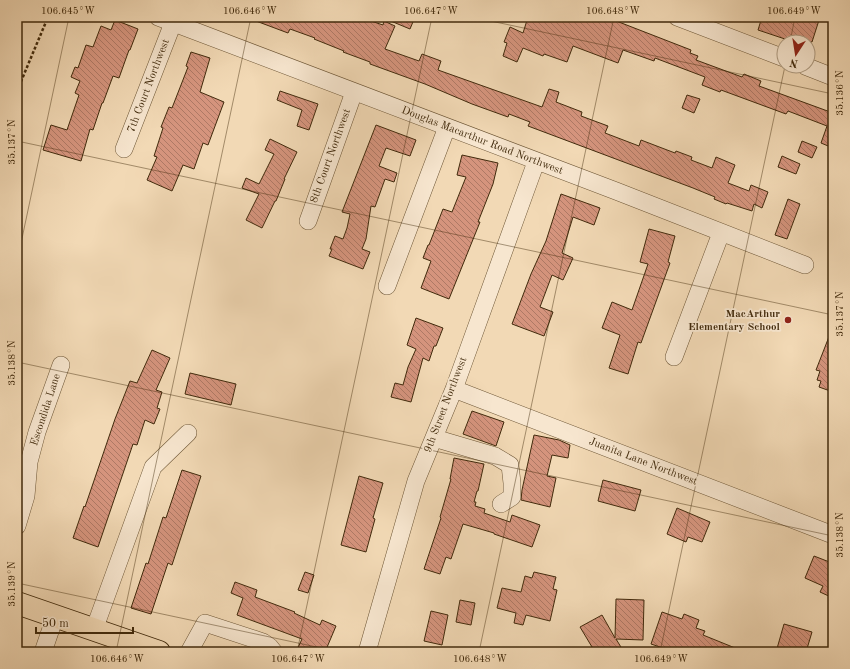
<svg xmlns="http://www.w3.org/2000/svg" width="850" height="669" font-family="'Old Standard TT',serif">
<defs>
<pattern id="building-back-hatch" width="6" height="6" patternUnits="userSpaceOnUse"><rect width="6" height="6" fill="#d5947d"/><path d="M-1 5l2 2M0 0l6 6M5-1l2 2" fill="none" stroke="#ae7965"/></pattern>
</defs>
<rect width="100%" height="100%" fill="#f2d9b5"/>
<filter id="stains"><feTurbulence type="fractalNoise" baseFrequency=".005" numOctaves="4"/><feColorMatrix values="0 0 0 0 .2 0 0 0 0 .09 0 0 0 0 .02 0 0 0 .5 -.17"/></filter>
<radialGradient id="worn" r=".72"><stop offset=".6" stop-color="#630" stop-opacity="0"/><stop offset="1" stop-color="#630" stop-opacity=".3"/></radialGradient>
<path fill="url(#building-back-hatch)" stroke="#412a0c" d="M248 17H359L383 25 384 21 395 26 385 49 419 61 422 54 441 61 438 70 542 107 549 89 559 92 556 102 582 112 581 116 608 126 605 133 639 146 641 140 675 153 676 151 692 157 691 160 712 168 716 157 735 165 728 183 749 191 751 185 768 192 762 208 754 204 752 211 727 203 726 204 714 199 715 197 693 188 528 126 530 122 509 114 508 117 472 104 425 84 370 64V62L343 52 344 51 314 39 315 38 290 29 288 33 248 18Z
M381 17H415L410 29Z
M528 17H606L691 50 690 53 698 56 696 60 742 77 744 74 761 81 759 86 833 113V148L821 143 827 126 788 111 786 114 721 90 720 92 702 85 705 77 655 58 654 61 623 50 618 63 573 46 567 62 544 54 543 56 523 48 517 62 503 56 507 43 504 42 510 27 523 33Z
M762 17H820L812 42H794L758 30Z
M115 20 138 29 130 50H129L119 78 113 76 103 103H102L93 130 90 129 81 161 43 150 51 125 67 130 79 95 75 93 80 81 71 77 75 67 78 68 86 45 93 47 101 26 111 30Z
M191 52 210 58 200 92 224 102 208 145 203 143 194 169 183 165 172 191 147 180 157 157 154 156 163 128 161 127 169 107 172 108 188 67 186 66Z
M280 91 318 104 309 130 297 126 302 110 277 100Z
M687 95 700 99 694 113 682 108Z
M376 125 416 140 410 156 386 148 379 166 397 173 394 182 385 179 375 207 371 206 366 239 362 249 370 252 363 269 329 256 332 249H330L335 236 343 239 347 228 350 214 342 212Z
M270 139 297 152 284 179H285L276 201H275L262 228 246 220 259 194 242 188 246 178 259 184 274 154 265 150Z
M802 141 817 147 812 158 798 152Z
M462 155 498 163 493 184 478 222H480L449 299 421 288 431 261 423 258 428 245H429L443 209 452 212 466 177 457 175Z
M782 156 800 164 796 174 778 167Z
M561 194 600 208 594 225 573 217 562 253 573 258 563 280 552 275 540 307 553 312 544 336 512 324 531 274 546 241Z
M788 199 800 204 787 239 775 235Z
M649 229 675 236 668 262 670 263 662 285 641 343 638 342 628 374 609 368 620 335 602 328 612 302 632 310 648 264 640 262Z
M416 318 443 328 436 346H434L429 361 423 358 411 402 391 397 395 383 403 385 408 367 416 349 407 345Z
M832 329 833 330V392L819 387 821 381 817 380 820 371 816 370Z
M152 350 170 358 156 390 162 392 157 408 160 409 154 424 145 420 137 445 133 444 98 547 73 538 84 506 85 507 115 419 130 381 137 383Z
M190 373 236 384 231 405 185 394Z
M472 411 504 422 496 446 463 434Z
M534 435 559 440 570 445 568 458 552 455 547 476 556 478 550 507 521 500 522 490Z
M454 458 484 464 478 491H477L474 502H476L475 506 485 509 484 513 510 522 512 515 540 525 532 547 494 534V533L463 524 451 559 446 557 440 574 424 569 441 518 440 517 451 479H450Z
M182 470 201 476 172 565 168 563 151 614 131 608 146 563 148 564 163 517 166 518Z
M359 476 383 483 373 518 375 519 366 552 341 545Z
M603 480 641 490 635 511 598 501Z
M677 508 710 522 702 542 688 537 686 542 667 534Z
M814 556 832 563 833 561V598L820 592 823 586 805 578Z
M305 572 314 575 308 593 298 590Z
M534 572 556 577 553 589 557 590 550 621 526 615 523 625 514 623 516 613 497 608 502 588 521 592 525 576 532 578Z
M235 582 257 590 255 597 295 612 294 613 320 625 322 620 336 626 325 652H296L302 639 237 615 243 598 231 593Z
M616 599 644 600 643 640 616 639 624 652H595L580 627 602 615 615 638Z
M460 600 475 603 471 625 456 622Z
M431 611 448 615 442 645 424 641Z
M662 612 682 619 684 614 699 620 696 628 705 631 703 635 745 652H675L651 644Z
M784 624 812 632 806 652H776Z"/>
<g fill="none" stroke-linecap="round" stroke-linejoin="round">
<g stroke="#6d5636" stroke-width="18">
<path id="minor" d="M158 17 616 191 805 265
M677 17 784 58
M805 66 833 77
M124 149 173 23
M308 221 354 92
M387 286 447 127
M674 357 721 233
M454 389 833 535
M434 438 495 456 510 465 512 483V497L501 504
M17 526 26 496 29 462 37 432 61 365
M94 630 153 467 188 433
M43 652 55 617
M189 652 205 623 263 642 270 647 274 652
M367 652 416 481 454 389 536 162"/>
</g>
<g stroke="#412a0c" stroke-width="24">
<path id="major" d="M17 603 159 652"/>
</g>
<path stroke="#412a0c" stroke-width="2.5" stroke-dasharray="3 2" stroke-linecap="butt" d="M17 91 48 17"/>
<use href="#minor" stroke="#f7e6cf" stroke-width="17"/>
<use href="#major" stroke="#f2d9b5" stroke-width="22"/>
</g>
<path fill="none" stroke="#412a0c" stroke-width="1" stroke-opacity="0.45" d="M472 17 833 94M790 42 795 17M17 141 833 315M17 262 69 17M17 362 833 536M17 583 340 652M116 652 251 17M297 652 432 17M479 652 614 17M660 652 785 66"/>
<circle fill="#8f2418" stroke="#f7e6cf" stroke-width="1.5" cx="788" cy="320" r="4"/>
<g text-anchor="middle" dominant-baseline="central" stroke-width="3.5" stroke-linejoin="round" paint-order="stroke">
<g font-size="11" fill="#412a0c" stroke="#f7e6cf">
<text transform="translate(149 86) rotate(-69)">7th Court Northwest</text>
<text transform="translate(482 141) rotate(21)">Douglas Macarthur Road Northwest</text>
<text transform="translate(331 156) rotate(-70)">8th Court Northwest</text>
<text transform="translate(446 405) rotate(-69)">9th Street Northwest</text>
<text transform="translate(46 410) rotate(-72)">Escondida Lane</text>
<text transform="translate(643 462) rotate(21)">Juanita Lane Northwest</text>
</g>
<g font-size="11" font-weight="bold" fill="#412a0c" stroke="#f7e6cf" text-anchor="end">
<text x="780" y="314">MacArthur<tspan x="780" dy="13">Elementary School</tspan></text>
</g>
</g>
<rect width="850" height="669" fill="none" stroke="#f2d9b5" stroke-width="44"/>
<g transform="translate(796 54) rotate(192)"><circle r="19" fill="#f7e6cf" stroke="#ae9b81"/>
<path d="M0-3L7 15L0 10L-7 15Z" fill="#8f2418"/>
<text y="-6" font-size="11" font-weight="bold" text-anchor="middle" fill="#412a0c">N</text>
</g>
<path d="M36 627v6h97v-6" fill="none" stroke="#412a0c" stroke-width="2"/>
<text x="42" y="627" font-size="12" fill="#412a0c" stroke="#f7e6cf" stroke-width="3" paint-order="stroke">50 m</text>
<rect x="22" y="22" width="806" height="625" fill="none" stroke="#412a0c" stroke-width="1.5"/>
<g font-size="10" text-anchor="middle" fill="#412a0c">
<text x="68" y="14">106.645°W</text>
<text x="250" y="14">106.646°W</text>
<text x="431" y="14">106.647°W</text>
<text x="613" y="14">106.648°W</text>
<text x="794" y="14">106.649°W</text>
<text transform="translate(839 93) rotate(-90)" y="4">35.136°N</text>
<text transform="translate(11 142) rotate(-90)" y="4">35.137°N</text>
<text transform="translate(839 314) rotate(-90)" y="4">35.137°N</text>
<text transform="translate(11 363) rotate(-90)" y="4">35.138°N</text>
<text transform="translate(839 535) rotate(-90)" y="4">35.138°N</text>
<text transform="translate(11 584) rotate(-90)" y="4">35.139°N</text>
<text x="117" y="662">106.646°W</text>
<text x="298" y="662">106.647°W</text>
<text x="480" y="662">106.648°W</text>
<text x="661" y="662">106.649°W</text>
</g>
<rect width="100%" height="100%" filter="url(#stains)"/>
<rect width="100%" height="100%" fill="url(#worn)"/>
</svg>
